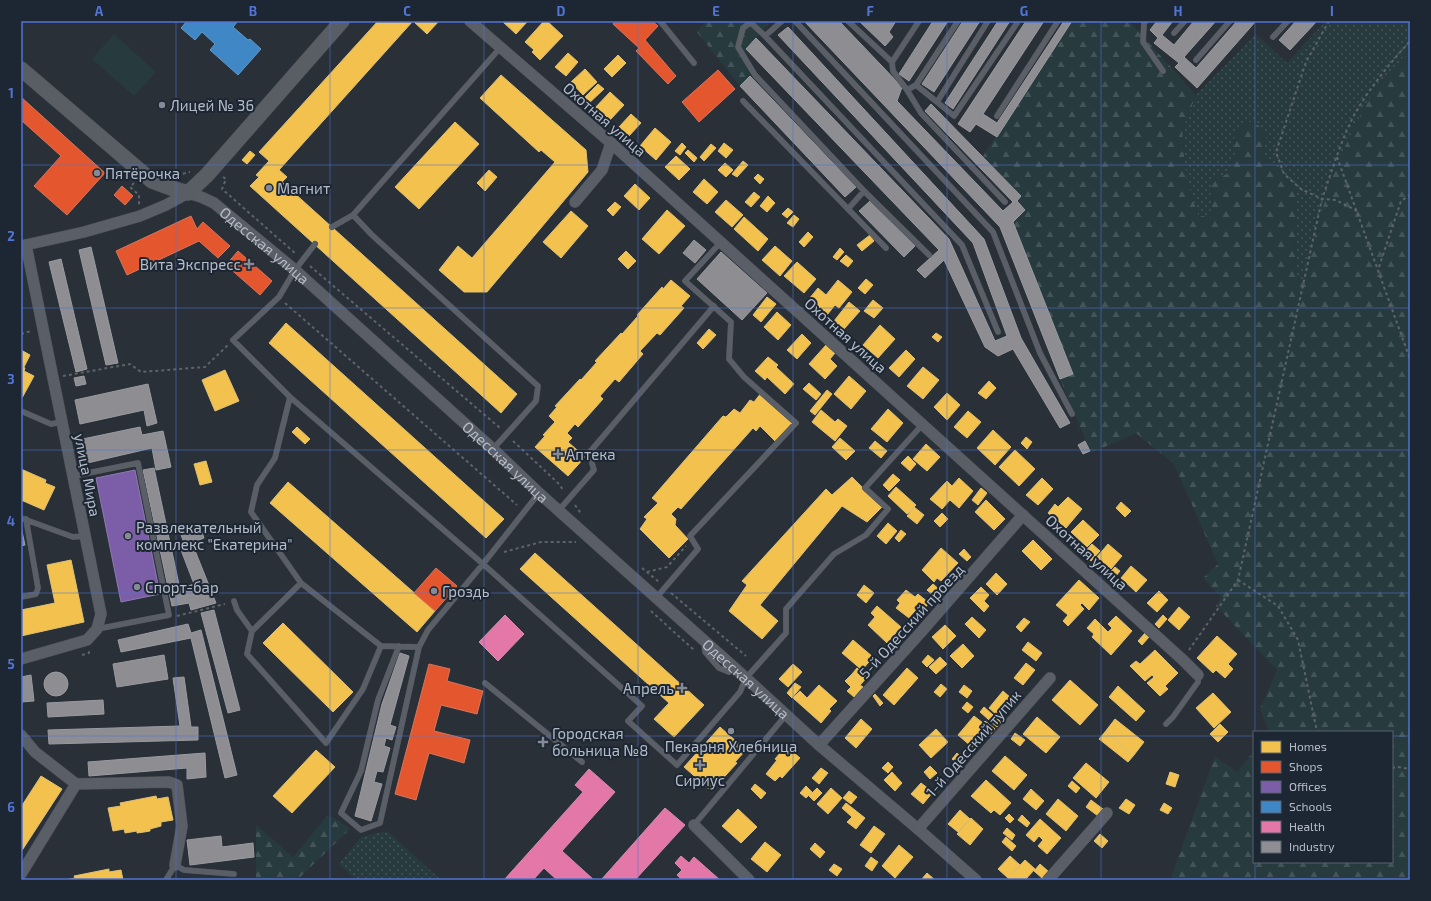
<svg xmlns="http://www.w3.org/2000/svg" width="1431" height="901" font-family="'Exo 2',sans-serif">
<defs>
<pattern id="grass-dots" width="8" height="8" patternUnits="userSpaceOnUse"><rect width="8" height="8" fill="#273a3e"/><path d="M2 2h.1M6 6h.1" fill="none" stroke="#445559" stroke-width="1.8" stroke-linecap="round"/></pattern>
<pattern id="forest-firs" width="22" height="20" patternUnits="userSpaceOnUse"><rect width="22" height="20" fill="#273a3e"/><path d="M5 1l3.5 6h-7zM16 11l3.5 6h-7z" fill="#445559"/></pattern>
</defs>
<rect width="100%" height="100%" fill="#2a3038"/>
<path fill="url(#grass-dots)" d="M1326 21H1410V50L1405 54 1334 169 1302 281 1295 277 1297 196 1293 185 1271 166 1263 154 1258 125 1246 121 1234 138 1235 156 1227 174 1212 180 1211 218 1198 215 1186 177 1182 131 1196 95 1256 34 1287 63Z
M387 831 441 880H356L339 864 361 837Z"/>
<path fill="url(#forest-firs)" d="M706 21H772L746 49 750 76 740 86 697 32Z
M1072 21H1129L1196 95 1182 131 1186 177 1198 215 1211 218 1212 180 1227 174 1235 156 1234 138 1246 121 1258 125 1267 134 1263 154 1271 166 1293 185 1297 196 1295 277 1302 281 1334 169 1368 100 1410 50V880H1170L1215 756 1237 772 1254 751V862H1392V732H1269L1260 709 1277 670 1216 606 1221 597 1203 578 1218 564 1174 464 1136 433 1091 453 1060 379 1073 374 1013 222 1017 201 1021 196 983 156Z
M327 816 334 818 350 829 297 880H256V825L293 857Z"/>
<path fill="#273a3e" d="M114 34 156 72 134 96 92 59Z"/>
<path fill="#f2c14e" stroke="#dfc073" d="M378 21H413L279 170 259 152Z
M413 21H439L427 34Z
M503 21H527V22L516 34 503 22Z
M544 21H547L563 36 540 60 532 52 534 50 525 42Z
M568 53 578 62 566 76 555 67Z
M618 55 626 63 612 77 604 69Z
M585 69 597 82 583 95 571 82Z
M501 75 586 150 588 172 487 292H464L439 270 458 246 472 258 555 162 541 150 539 152 480 98Z
M598 84 604 89 586 106 581 101Z
M610 92 624 105 610 120 605 115 601 118 593 110Z
M631 114 641 123 628 137 618 128Z
M455 122 479 144 419 209 395 187Z
M655 128 671 142 656 160 640 146Z
M682 143 686 147 680 155 675 151Z
M724 143 733 150 726 158 718 151Z
M711 144 716 148 704 161 700 157Z
M688 150 697 158 694 162 685 153Z
M250 151 255 155 247 164 242 160Z
M676 156 690 169 679 180 665 167Z
M269 161 287 177 282 182 517 394 501 413 250 186 259 177 256 175Z
M743 161 748 165 737 177 732 174Z
M725 163 733 170 726 177 718 170Z
M489 170 497 177 485 191 477 183Z
M758 174 764 179 760 184 754 178Z
M704 179 718 192 707 204 693 192Z
M635 184 650 198 639 210 624 196Z
M754 192 760 197 751 207 745 202Z
M768 196 775 203 767 212 760 206Z
M726 200 743 215 732 227 715 212Z
M615 202 621 207 613 216 607 210Z
M788 208 793 212 787 218 782 214Z
M667 210 685 226 659 254 642 239Z
M571 211 588 226 561 258 543 242Z
M794 215 799 219 793 227 787 223Z
M744 217 768 239 758 251 734 229Z
M808 232 813 237 804 247 799 242Z
M870 235 874 241 862 251 857 245Z
M775 246 792 261 780 276 762 260Z
M840 248 844 252 837 260 833 257Z
M626 251 636 261 628 269 618 259Z
M846 255 853 261 848 267 840 261Z
M797 262 816 279 804 293 784 276Z
M866 279 873 285 865 294 858 288Z
M671 280 690 296 681 306 684 308 660 335 657 333 640 351 643 354 619 382 615 379 600 396 603 399 578 427 575 424 567 433 572 438 568 442 585 457 568 476 535 447 545 436 543 435 555 422 549 416 557 407 555 406 580 379 581 380 597 362 595 361 621 333 622 334 638 316 637 315 662 287 663 289Z
M838 280 852 292 839 308 835 305 827 315 809 299 818 288 826 295Z
M767 297 776 304 761 322 753 315Z
M873 300 883 308 874 318 864 311Z
M849 302 860 311 844 329 834 321Z
M777 312 791 325 778 340 764 327Z
M286 323 504 519 486 538 269 343Z
M880 325 895 339 878 358 863 345Z
M709 329 716 335 703 349 697 343Z
M936 333 942 337 938 342 932 337Z
M802 334 811 343 797 359 787 350Z
M826 345 835 353 830 359 837 366 825 379 809 364Z
M21 350 30 355 24 367 21 366Z
M906 350 915 359 899 377 889 368Z
M768 357 778 365 776 367 794 384 785 394 767 377 765 380 755 371Z
M21 366 25 368 24 371 34 376 22 398Z
M923 367 939 380 923 399 907 386Z
M225 370 239 401 215 411 202 380Z
M849 376 866 391 851 409 834 394Z
M989 381 996 388 986 399 978 393Z
M809 383 821 394 816 400 803 389Z
M827 390 832 394 815 415 810 411Z
M761 393 793 423 775 441 760 426 756 431 753 428 681 509 678 507 671 514 676 519 675 525 688 539 669 558 640 529 647 519 644 517 658 503 652 498 723 416 726 417 734 409 740 413 750 400 754 402Z
M947 393 960 405 947 420 934 407Z
M888 409 903 423 887 442 871 429Z
M821 410 835 422 838 419 847 426 835 441 812 422Z
M968 411 981 422 967 438 954 427Z
M297 427 310 439 305 444 292 432Z
M993 430 1011 447 995 465 977 448Z
M1026 437 1032 442 1027 449 1021 443Z
M840 438 855 451 846 460 832 447Z
M875 441 887 451 881 458 869 448Z
M926 444 940 457 927 471 913 459Z
M1015 450 1035 469 1019 486 999 467Z
M908 456 916 464 910 471 901 463Z
M206 461 212 482 200 485 194 464Z
M21 469 46 480 45 483 55 487 44 510 21 500Z
M893 474 900 480 889 491 883 485Z
M852 477 882 507 867 522 842 506 760 605 778 621 762 639 729 611 747 585 742 581 826 489 832 495Z
M959 478 973 491 959 508 950 500 942 509 930 499 947 481 952 486Z
M1042 478 1053 489 1038 505 1026 495Z
M288 482 435 611 417 632 270 503Z
M896 487 916 505 907 514 888 496Z
M981 488 987 493 978 505 972 500Z
M1068 497 1082 509 1066 528 1048 513 1055 504 1058 507Z
M986 500 1005 519 994 530 975 512Z
M1121 502 1131 511 1125 517 1116 508Z
M914 507 924 515 917 524 907 516Z
M942 513 948 519 940 527 934 521Z
M1083 520 1099 535 1087 547 1071 532Z
M888 523 897 531 886 544 877 536Z
M901 530 906 534 899 542 895 538Z
M1033 540 1052 559 1041 570 1022 551Z
M1092 544 1100 551 1091 561 1083 554Z
M1108 544 1122 556 1111 569 1097 557Z
M941 548 958 563 941 581 937 578 934 582 922 570Z
M964 549 971 557 967 561 959 554Z
M535 553 704 705 674 737 654 719 669 703 520 569Z
M71 560 84 622 21 636V610L55 603 47 565Z
M1131 566 1147 580 1136 592 1121 578Z
M1115 567 1120 571 1112 581 1106 577Z
M996 573 1007 584 997 595 986 584Z
M1079 580 1099 598 1089 610 1082 603 1080 605 1084 609 1068 626 1063 621 1068 615 1056 605Z
M933 584 941 591 935 597 927 590Z
M864 585 874 593 866 603 857 595Z
M981 587 989 595 984 601 989 606 984 612 970 598Z
M906 590 915 597 918 594 929 603 924 609 919 606 909 618 896 608 900 603 897 600Z
M1159 591 1168 600 1157 612 1147 603Z
M877 606 901 627 887 643 868 625 875 617 871 613Z
M1179 607 1190 617 1179 630 1168 620Z
M1163 615 1167 619 1159 628 1155 624Z
M1116 616 1132 631 1111 655 1092 637 1094 634 1087 628 1095 619 1108 632 1112 628 1108 624Z
M972 617 986 630 979 638 965 624Z
M1024 618 1030 622 1021 632 1016 627Z
M283 623 353 692 333 712 263 643Z
M945 625 956 636 943 649 932 637Z
M1145 633 1149 637 1142 645 1138 641Z
M1217 636 1237 654 1228 664 1233 669 1225 678 1216 670 1213 673 1197 658Z
M853 640 873 657 862 670 842 653Z
M1028 642 1042 653 1036 661 1022 650Z
M963 644 974 656 962 668 950 656Z
M1155 650 1178 673 1165 686 1168 689 1160 696 1147 683 1154 677 1152 675 1145 681 1130 666 1136 661 1140 664Z
M928 655 934 660 927 667 922 662Z
M940 657 947 664 936 674 929 667Z
M1026 663 1035 670 1023 685 1014 678Z
M793 664 802 672 788 687 779 679Z
M857 668 867 677 862 683 852 674Z
M907 668 918 678 894 705 883 695Z
M852 674 862 683 860 685 863 687 854 697 847 691 851 687 845 681Z
M1070 680 1098 705 1080 725 1052 700Z
M795 683 801 687 792 698 787 693Z
M941 684 947 689 940 697 934 692Z
M819 685 837 701 829 709 831 711 821 723 793 698 800 691 807 698Z
M964 685 972 691 967 698 959 692Z
M1118 686 1145 711 1136 721 1109 697Z
M1003 691 1011 698 997 715 989 708Z
M1213 693 1231 712 1214 728 1196 708Z
M875 694 883 703 880 706 873 696Z
M967 702 973 707 968 713 962 708Z
M984 707 1001 722 997 727 980 712Z
M974 716 983 723 985 721 995 729 987 738 983 734 972 747 958 735Z
M1037 717 1060 737 1046 753 1023 734Z
M861 719 872 729 856 748 845 738Z
M1115 719 1144 742 1134 755 1105 732Z
M1220 724 1228 732 1218 742 1210 734Z
M720 727 746 750 735 762 737 763 716 786 714 784 709 789 684 767Z
M936 729 948 742 931 758 919 745Z
M1105 732 1134 755 1128 762 1099 739Z
M1015 733 1025 740 1020 746 1011 739Z
M786 746 800 758 782 778 780 776 775 781 766 774 777 760 775 759Z
M316 750 335 767 292 813 273 796Z
M957 753 965 761 960 766 952 759Z
M1005 756 1027 775 1014 790 992 771Z
M888 762 893 767 888 773 882 768Z
M1086 763 1109 782 1096 798 1073 778Z
M930 766 937 773 930 779 924 772Z
M821 768 828 773 819 784 812 778Z
M892 772 902 783 895 791 884 780Z
M1170 772 1179 775 1175 787 1166 784Z
M41 776 62 789 21 852V807Z
M986 780 1011 803 1000 815 994 810 991 813 971 796Z
M1072 781 1080 788 1076 793 1068 786Z
M921 783 933 792 923 804 911 794Z
M755 784 766 793 761 799 751 789Z
M806 786 812 792 806 798 800 793Z
M817 788 822 793 814 801 809 796Z
M831 788 842 798 828 814 817 804Z
M1031 789 1044 801 1036 810 1023 799Z
M849 791 857 797 851 804 843 798Z
M156 796 157 799 168 797 173 820 161 822V826L150 829V831L144 832 137 833V831L125 833 124 829 113 831 108 808 121 806 120 803Z
M1058 799 1078 816 1066 831 1046 814Z
M1126 799 1135 805 1129 814 1119 808Z
M1091 800 1103 809 1098 816 1086 807Z
M846 803 865 818 856 829 847 822 852 817 842 808Z
M1164 803 1172 808 1168 814 1160 810Z
M738 809 757 827 741 843 722 826Z
M960 810 970 819 958 832 948 824Z
M1009 814 1014 819 1010 823 1005 818Z
M1022 815 1030 823 1027 827 1018 820Z
M971 818 983 829 970 845 957 834Z
M1040 819 1061 838 1047 854 1038 846 1043 840 1039 836 1034 842 1026 835Z
M874 826 885 834 871 853 860 845Z
M1007 828 1015 835 1012 840 1003 833Z
M1100 834 1108 841 1102 848 1094 841Z
M1006 837 1016 846 1012 851 1002 842Z
M765 842 781 855 767 872 751 859Z
M815 843 825 852 820 858 810 849Z
M899 845 913 857 895 878 882 866Z
M1010 856 1020 865 1008 878 998 869Z
M871 857 878 862 872 871 865 866Z
M1025 860 1035 869 1025 880H1010L1008 878Z
M834 864 842 869 837 876 829 870Z
M1040 864 1049 872 1043 879 1034 871Z
M109 869V872L121 870 123 880H65L75 878 74 876Z
M927 873 935 880H921Z"/>
<path fill="#e4572e" stroke="#d6755c" d="M615 21H652L658 26 645 40 676 76 668 84 636 51 639 48 613 24Z
M718 70 735 89 699 122 682 102Z
M21 97 105 173 67 215 34 186 61 156 21 120Z
M122 186 133 196 125 205 114 195Z
M191 216 197 229 203 222 230 246 218 258 199 241 127 275 116 251Z
M238 251 272 281 260 295 226 265Z
M436 568 457 586 435 611 414 593Z
M429 664 450 669 447 681 483 691 477 714 441 705 434 731 470 740 464 763 429 753 416 800 395 794Z"/>
<path fill="#7b5ea7" stroke="#8c7ab1" d="M135 470 160 594 121 602 96 478Z"/>
<path fill="#3f88c5" stroke="#6298c6" d="M187 21H238L233 27 248 40 250 39 261 49 238 75 210 50 215 44 202 32 195 40 181 28Z"/>
<path fill="#e377a8" stroke="#d58cb2" d="M505 615 524 634 498 661 479 642Z
M589 769 615 792 562 851 594 880H557L544 868 533 880H504L583 792 575 785Z
M665 808 685 825 635 880H601Z
M681 856 689 863 694 857 720 880H682L677 875 682 870 675 863Z"/>
<path fill="#8d8d92" stroke="#999ba2" d="M804 21H839L902 87 897 101 1003 211 1013 202 925 111 931 104 1021 196 1017 201 1025 210 1013 222 1073 374 1060 379 1000 227Z
M859 21H877L879 23 881 21H896L889 32 893 37 885 46Z
M933 21H948L909 81 899 74Z
M963 21H980L934 92 922 84Z
M998 21H1010L953 109 945 103Z
M1026 21H1044L983 114 997 123 1064 21H1072L997 137 976 124 970 132 958 124Z
M1157 21H1173L1162 35 1174 45 1194 21H1216L1184 57 1196 68 1237 21H1256L1197 88 1175 67 1179 63 1154 43 1158 38 1150 30Z
M1296 21H1317L1290 50 1279 40Z
M788 27 984 239 1021 338 1070 423 1060 428 1013 349 998 356 985 347 944 260 925 278 917 270 939 250 746 49 756 38 949 239 995 341 1007 336 973 243 778 35Z
M750 76 856 187 845 197 740 86Z
M870 201 915 246 904 257 859 211Z
M694 240 706 250 695 263 683 253Z
M91 247 118 363 106 365 79 250Z
M721 252 767 293 742 320 697 279Z
M61 259 87 369 76 372 49 262Z
M84 376 86 384 76 386 74 378Z
M148 384 157 423 147 426 144 410 80 424 75 400Z
M140 427 142 435 163 431 171 467 156 470 152 448 83 464 78 440Z
M1085 441 1090 451 1083 454 1078 445Z
M154 468 180 589 194 584 181 550 186 548 181 535 200 526 204 538 192 543 216 603 191 610 189 603 172 606 143 470Z
M21 527 25 545 21 546Z
M214 610 240 710 228 713 201 613Z
M188 624 191 633 201 630 237 775 225 778 191 638 121 652 118 640Z
M400 653 409 656 390 725 396 727 392 740 386 738 384 746 390 748 383 772 377 771 374 782 382 784 371 821 355 816 382 704Z
M164 655 168 679 117 687 113 664Z
M44 684a12 12 0 1 1 24 0a12 12 0 1 1-24 0Z
M31 675 34 701 21 702V677Z
M184 677 191 727H198V740L49 744 48 730 180 726 173 678Z
M103 700 104 714 48 717 47 703Z
M205 753 206 777 187 779V768L89 776 88 762Z
M221 836 222 847 253 843 254 857 190 865 187 840Z"/>
<g fill="none" stroke-linecap="round" stroke-linejoin="round">
<g stroke="#484c53" stroke-width="6">
<path id="lane" d="M660 21 694 63
M749 21 765 36 962 245 998 332
M795 21 993 232 1040 353 1072 414
M848 21 892 62 919 21
M988 21 937 102 954 116 1017 23
M1146 21 1144 23 1143 42 1163 71
M751 22 743 28 738 47 755 75 864 191 929 255
M1174 33 1185 21
M765 36 782 21
M1273 37 1288 21
M1196 60 1230 21
M892 62 893 71 907 90 916 85
M907 90 921 113 1005 202
M743 101 848 209
M937 102 916 85 958 21
M997 116 1058 21
M864 191 848 209 886 248
M353 215 372 235 538 386 536 401 493 449
M332 227 353 215 500 48
M315 244 295 270 279 297 233 340 290 397 483 564 539 493
M290 397 275 458 257 485 251 512 301 583 381 646 419 647 428 630 483 564 642 706 628 721 677 765 740 692 746 678 786 633V609L834 554 866 535 888 509 865 488 923 424
M21 411 51 424 62 422
M73 476 138 463 169 615 97 629
M559 510 594 470 589 453 714 306
M21 518 73 537 85 536
M301 583 252 631 247 654 326 743 363 689 381 646
M21 597 36 594 38 588 26 519
M656 598 698 549 690 536 796 423 744 377 729 359 731 322 685 281 721 242
M234 601 237 610 252 631
M704 641 705 652 719 668 729 672 735 668
M399 646 378 700 361 771 341 813 361 830 380 823 419 647
M485 683 582 762
M1166 724 1173 717 1198 682V675
M694 825 786 715
M166 880 175 865 184 870 234 874"/>
</g>
<g stroke="#484c53" stroke-width="12">
<g id="street">
<path d="M470 21 611 143 1183 660 1198 675"/>
<path d="M575 202 602 170 611 143"/>
<path id="s1" d="M21 246 84 232 140 216 166 205 188 193 201 197 214 203 295 270 493 449 539 493 746 678 819 745 918 829 976 880"/>
<path d="M21 659 87 640 97 629 101 614 26 245"/>
<path d="M21 735 35 752 76 784 169 782 177 785 182 826 175 865"/>
<path d="M819 745 922 631 1023 515"/>
<path d="M694 825 749 880"/>
<path d="M918 829 1050 678"/>
<path d="M21 874 76 784"/>
<path d="M1048 880 1107 813"/>
</g>
</g>
<g stroke="#484c53" stroke-width="16">
<path id="secondary" d="M21 69 152 181 171 188 188 193 207 175 342 21"/>
</g>
<path stroke="#5d636a" stroke-width="2" stroke-dasharray="3 3" stroke-linecap="butt" d="M1329 21 1306 62 1276 152 1284 174 1301 189 1322 199 1336 200 1357 211
M1337 157 1410 359
M177 175 190 172
M223 177 226 179 222 189 296 254
M134 183 130 187 139 195V205
M310 266 500 428
M1379 267 1401 201 1410 195
M285 303 517 505
M21 334 31 331
M63 376 130 364 141 372 205 367 228 345
M513 441 558 483 564 491
M575 505 582 515
M504 552 541 542H576
M642 568 659 582
M647 572 667 567 686 546
M1238 580 1278 606 1298 640 1316 727 1319 732
M671 593 746 656
M651 611 695 651
M177 616 225 604
M1189 650 1238 580 1322 199C1332 171 1342 136 1357 110 1372 85 1391 62 1410 41
M82 655 89 653V651
M21 702 23 705
M1392 768 1398 767 1410 769"/>
<use href="#lane" stroke="#5a5e66" stroke-width="5.5"/>
<use href="#street" stroke="#5a5e66" stroke-width="11"/>
<use href="#secondary" stroke="#595d64" stroke-width="15"/>
</g>
<path fill="none" stroke="#5274d3" stroke-width="1" stroke-opacity="0.55" d="M176 21V880M330 21V880M484 21V880M638 21V880M793 21V880M947 21V880M1101 21V880M1255 21V732M21 165H1410M21 308H1410M21 450H1410M21 593H1410M21 736H1254M1392 736H1410M1255 862V880"/>
<g fill="#848b96" stroke="#1d2633" stroke-width="1.5">
<circle cx="162" cy="105" r="4"/>
<circle cx="97" cy="173" r="4"/>
<circle cx="269" cy="188" r="4"/>
<path d="M247 258h4v4h4v4h-4v4h-4v-4h-4v-4h4z"/>
<path d="M556 448h4v4h4v4h-4v4h-4v-4h-4v-4h4z"/>
<circle cx="128" cy="536" r="4"/>
<circle cx="137" cy="587" r="4"/>
<circle cx="434" cy="591" r="4"/>
<path d="M680 682h4v4h4v4h-4v4h-4v-4h-4v-4h4z"/>
<circle cx="731" cy="731" r="4"/>
<path d="M541 736h4v4h4v4h-4v4h-4v-4h-4v-4h4z"/>
<path d="M698 759h4v4h4v4h-4v4h-4v-4h-4v-4h4z"/>
</g>
<g text-anchor="middle" dominant-baseline="central" stroke-width="4" stroke-linejoin="round" paint-order="stroke">
<g font-size="15" fill="#b4bcc9" stroke="#1d2633" text-anchor="start">
<text x="170" y="105">Лицей № 36</text>
<text x="105" y="173">Пятёрочка</text>
<text x="277" y="188">Магнит</text>
<text x="241" y="264" text-anchor="end">Вита Экспресс</text>
<text x="566" y="454">Аптека</text>
<text x="136" y="527">Развлекательный<tspan x="136" dy="17">комплекс "Екатерина"</tspan></text>
<text x="145" y="587">Спорт-бар</text>
<text x="442" y="591">Гроздь</text>
<text x="674" y="688" text-anchor="end">Апрель</text>
<text x="552" y="733">Городская<tspan x="552" dy="17">больница №8</tspan></text>
<text x="731" y="746" text-anchor="middle">Пекарня Хлебница</text>
<text x="700" y="780" text-anchor="middle">Сириус</text>
</g>
<g font-size="15" fill="#b4bcc9" stroke="#1d2633">
<text transform="translate(605 119) rotate(41)">Охотная улица</text>
<text stroke="none"><textPath href="#s1" startOffset="270">Одесская улица</textPath></text>
<text transform="translate(846 335) rotate(42)">Охотная улица</text>
<text stroke="none"><textPath href="#s1" startOffset="594">Одесская улица</textPath></text>
<text transform="translate(88 475) rotate(79)">улица Мира</text>
<text transform="translate(1087 552) rotate(42)">Охотная улица</text>
<text transform="translate(911 621) rotate(-48)">5-й Одесский проезд</text>
<text stroke="none"><textPath href="#s1" startOffset="918">Одесская улица</textPath></text>
<text transform="translate(973 743) rotate(-49)">1-й Одесский тупик</text>
</g>
</g>
<rect width="1431" height="901" fill="none" stroke="#1d2633" stroke-width="44"/>
<rect x="1253" y="731" width="140" height="132" fill="#1d2633" stroke="#59626f"/>
<rect x="1261" y="741" width="20" height="12" fill="#f2c14e" stroke="#59626f"/>
<text x="1289" y="751" font-size="12" fill="#b4bcc9">Homes</text>
<rect x="1261" y="761" width="20" height="12" fill="#e4572e" stroke="#59626f"/>
<text x="1289" y="771" font-size="12" fill="#b4bcc9">Shops</text>
<rect x="1261" y="781" width="20" height="12" fill="#7b5ea7" stroke="#59626f"/>
<text x="1289" y="791" font-size="12" fill="#b4bcc9">Offices</text>
<rect x="1261" y="801" width="20" height="12" fill="#3f88c5" stroke="#59626f"/>
<text x="1289" y="811" font-size="12" fill="#b4bcc9">Schools</text>
<rect x="1261" y="821" width="20" height="12" fill="#e377a8" stroke="#59626f"/>
<text x="1289" y="831" font-size="12" fill="#b4bcc9">Health</text>
<rect x="1261" y="841" width="20" height="12" fill="#8d8d92" stroke="#59626f"/>
<text x="1289" y="851" font-size="12" fill="#b4bcc9">Industry</text>
<rect x="22" y="22" width="1387" height="857" fill="none" stroke="#5274d3" stroke-width="1.5"/>
<g font-size="13" text-anchor="middle" font-weight="bold" fill="#5274d3">
<text x="99" y="16">A</text>
<text x="253" y="16">B</text>
<text x="407" y="16">C</text>
<text x="561" y="16">D</text>
<text x="716" y="16">E</text>
<text x="870" y="16">F</text>
<text x="1024" y="16">G</text>
<text x="1178" y="16">H</text>
<text x="1332" y="16">I</text>
<text x="11" y="98">1</text>
<text x="11" y="241">2</text>
<text x="11" y="384">3</text>
<text x="11" y="526">4</text>
<text x="11" y="669">5</text>
<text x="11" y="812">6</text>
</g>
</svg>
